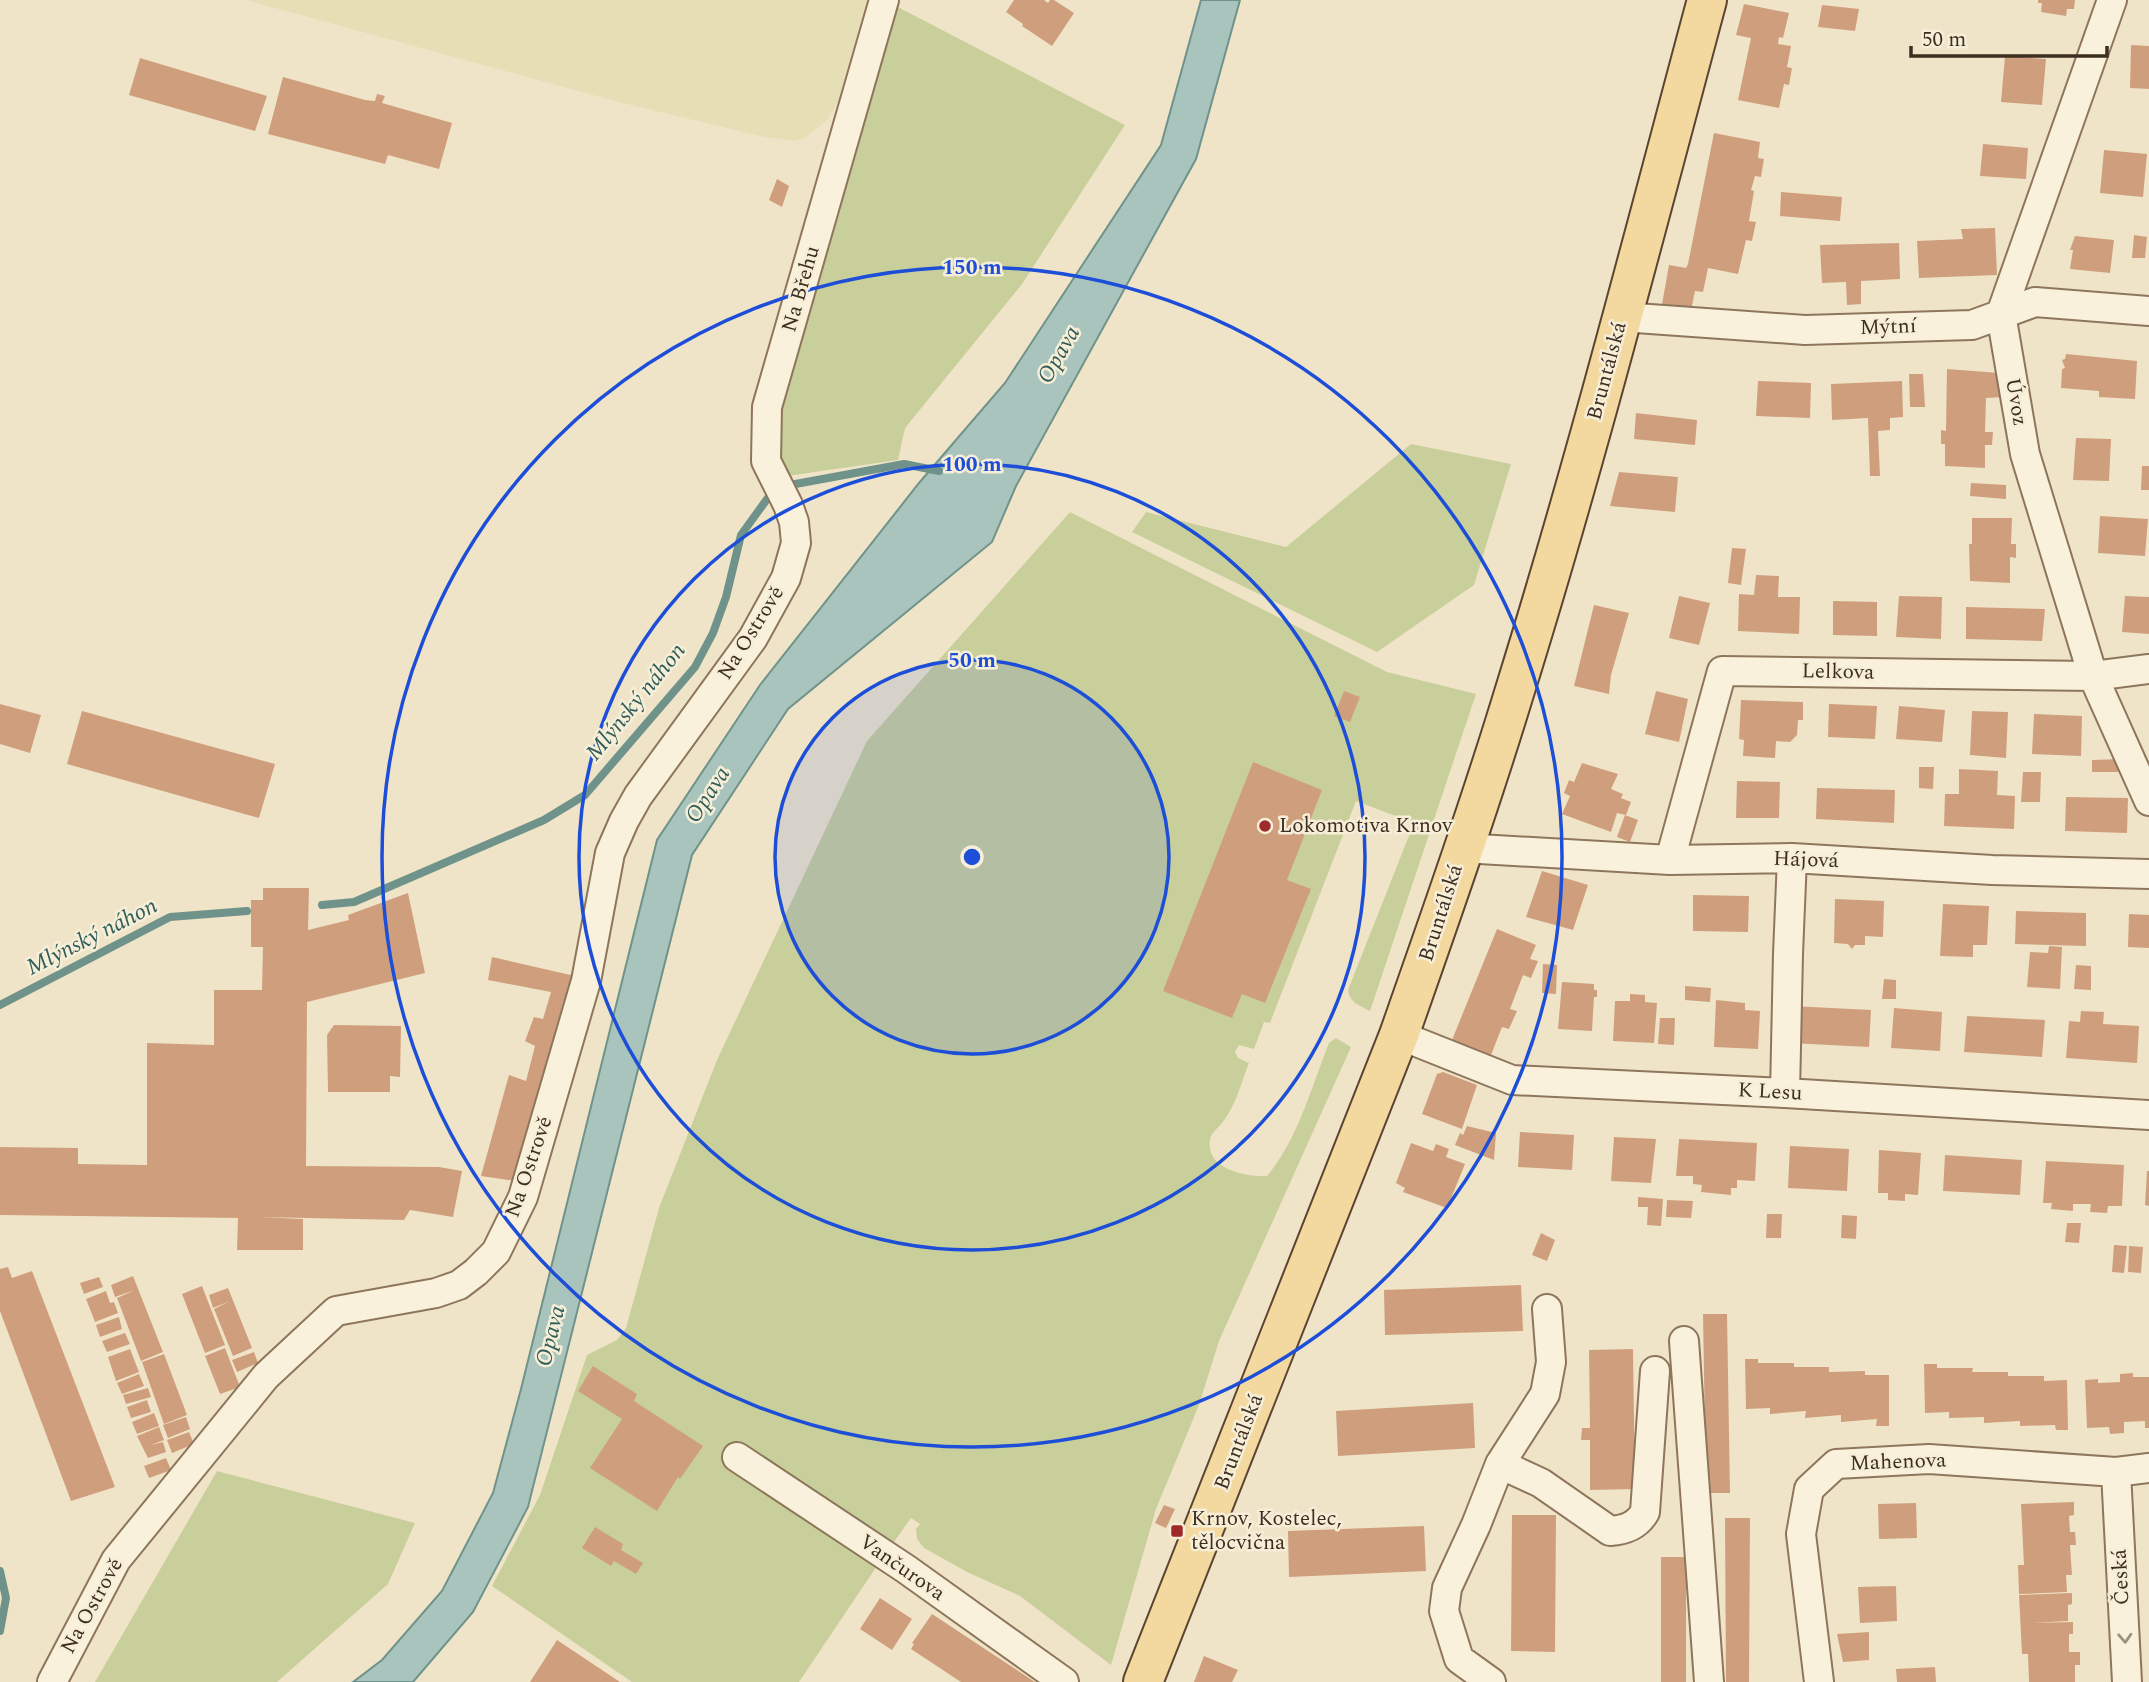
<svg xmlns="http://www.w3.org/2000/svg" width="2149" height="1682" font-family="Spectral,serif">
<rect width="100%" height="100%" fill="#f0e4c8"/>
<path fill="#e6deb5" d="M246 0H867L837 104 827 120 805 138 795 141 764 137 615 101Z"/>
<path fill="#c9cf9b" d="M894 5 1125 125 1022 284 905 428 898 460 780 477 774 413Z
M1411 444 1511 464 1474 585 1377 652 1132 532 1146 512 1286 547Z
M1070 512 1387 672 1476 694 1370 1011C1359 1005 1350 1003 1348 990L1414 823 1356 801 1270 1023 1264 1022 1254 1049 1239 1045 1235 1052 1238 1058 1249 1063C1241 1083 1236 1106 1222 1123 1218 1128 1211 1133 1210 1140 1205 1169 1247 1177 1267 1176 1298 1139 1311 1088 1329 1043L1336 1038 1351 1047 1219 1341 1199 1405 1156 1509 1111 1665 1020 1596 967 1572 924 1548 917 1539 916 1529 920 1524 911 1518 879 1563 799 1682H632L492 1586 540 1495 587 1355 617 1340 626 1328 659 1208 717 1060 867 741Z
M217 1471 415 1523 388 1584 277 1682H95Z"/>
<path fill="#a9c4bc" stroke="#6f938a" stroke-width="2" d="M1201 0H1240L1196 159 1016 486 992 542 788 709 692 855 528 1507 473 1612 413 1682H353L382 1660 442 1591 493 1493 521 1389 657 840 760 685 919 483 1005 383 1161 145Z"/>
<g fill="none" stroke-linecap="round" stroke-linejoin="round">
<path stroke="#6f938a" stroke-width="8" d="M322 905 354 902 544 820 585 795 695 667 713 633 726 597 741 535 770 495 790 485 904 464 939 471
M0 1005 170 917 247 911
M0 1571 6 1598 0 1631"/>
</g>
<path fill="#cf9f7d" d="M1014 0H1044L1048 3 1050 0H1054L1074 13 1052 46 1022 26 1023 24 1006 12Z
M2038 0H2075L2074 9H2067L2066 16 2041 12 2042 3H2038Z
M1744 4 1789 13 1783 38 1779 37 1778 44 1791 46 1787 67 1792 68 1789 85 1784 84 1779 108 1738 100 1751 38 1736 35Z
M1822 5 1859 9 1855 31 1818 27Z
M2131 45 2149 46V89L2130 88Z
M2005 56 2046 59 2042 105 2001 102Z
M140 58 267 96 255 131 129 95Z
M283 77 365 100 375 101 377 94 385 96 382 103 452 123 439 169 388 155 385 164 268 134Z
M1714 133 1760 142 1758 158 1764 159 1761 177 1755 176 1751 190 1754 191 1749 221 1756 222 1752 241 1746 240 1738 274 1708 268 1703 292 1695 291 1690 315 1661 310 1669 265 1686 268 1688 264Z
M1983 144 2028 148 2026 179 1980 176Z
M2104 150 2147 154 2143 197 2100 193Z
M777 179 789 186 782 207 769 200Z
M1781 192 1842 197 1840 221 1780 216Z
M1995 228 1997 275 1919 278 1917 241 1963 239 1961 229Z
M2134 235 2147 237 2145 258H2132Z
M2075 236 2114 240 2110 273 2070 269 2073 250H2070Z
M1899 243 1900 279 1861 281V304L1847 305 1846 282 1822 283 1820 245Z
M2066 354 2137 361 2135 399 2099 397V391L2061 388 2062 369 2065 368 2062 360 2065 359Z
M1947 369 1999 373 2004 397 1986 398 1985 432H1993L1992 445H1985V468L1945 466V444H1941V430L1946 431Z
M1909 374H1923L1925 407H1910Z
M1758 381 1811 383 1810 418 1756 416Z
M1902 381 1903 417 1890 418V430L1878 431 1880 476H1870L1868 418 1832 420 1831 384Z
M1636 413 1697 420 1695 445 1634 439Z
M2076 438 2111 439 2109 481 2073 480Z
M2142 466H2149V490H2141Z
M1619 472 1678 477 1675 512 1610 506Z
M1971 483 2006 485V499L1970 496Z
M2100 516 2148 519 2145 556 2098 553Z
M1972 518H2012L2011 544H2016V558L2010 557V583L1970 581 1969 544H1972Z
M1732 548 1746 549 1741 585 1728 583Z
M1756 575 1779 576 1778 597H1800L1799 634 1738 631 1739 594 1754 595Z
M1679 596 1710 603 1699 645 1669 638Z
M1899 596 1942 597 1941 639 1896 637Z
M2125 596 2149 597V634L2122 632Z
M1833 601 1877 602V636L1833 635Z
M1594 605 1629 613 1611 675 1609 694 1574 686Z
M1966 607 2045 609 2042 641 1966 639Z
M1344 691 1360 697 1350 722 1334 716Z
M1656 691 1688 699 1679 742 1645 734Z
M1741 700 1803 702V720H1798L1797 735 1790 742 1776 741 1775 758 1743 756 1744 740 1739 739Z
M0 704 41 715 30 753 0 744Z
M1829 704 1877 706 1875 739 1828 737Z
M1899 706 1945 710 1942 742 1896 739Z
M82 711 275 764 259 818 67 764Z
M1972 711 2008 712 2006 758 1970 755Z
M2034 714 2082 716 2081 756 2032 754Z
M2122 759 2130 772H2092V760Z
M1253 762 1322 790 1287 880 1311 889 1265 1003 1242 994 1232 1018 1163 991Z
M1582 763 1618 774 1611 789 1623 794 1621 798 1631 802 1626 815 1617 813 1611 832 1562 814 1570 796 1564 793 1569 780 1574 782Z
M1919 767H1934L1933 789 1919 788Z
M1959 769 1998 771 1997 795 2015 796 2014 829 1944 826 1945 794H1959Z
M2023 772H2041L2040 802H2021Z
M1737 781 1780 782 1779 818H1736Z
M1817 788 1895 790 1894 823 1816 819Z
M2066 797 2128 798 2127 833 2065 831Z
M1625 815 1638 820 1630 842 1617 837Z
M1542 871 1588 885 1573 930 1526 917Z
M263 888H309L308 930 349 920 348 915 408 893 425 973 307 1002 306 1166 439 1167 462 1171 453 1217 410 1210 404 1220 258 1217 303 1219V1250H237L238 1218 0 1215V1147L78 1148V1164L147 1165V1043L214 1045V990H262L263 947H251V900H263Z
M1693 895 1749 896 1748 932 1693 931Z
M1835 899 1884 901 1883 937 1865 936V945H1855L1852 949 1848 944 1834 943Z
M1943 904 1989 906 1987 945H1973V957L1940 956Z
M2016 911 2086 913V946L2015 944Z
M2129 914 2149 915V948L2128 947Z
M1497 929 1536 945 1530 959 1538 961 1531 978 1523 975 1510 1009 1517 1011 1509 1029 1502 1027 1491 1055 1452 1040Z
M2049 946 2062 947 2060 989 2027 987 2030 952 2048 953Z
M492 957 575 976 523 1182 481 1176 509 1075 526 1081 535 1046 525 1041 534 1017 543 1019 551 992 488 980Z
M1543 964 1557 965 1556 994 1542 993Z
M2076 965 2091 966V990L2074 989Z
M1884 979 1896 980V999H1882Z
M1562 982 1594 984V990H1597V997H1594L1592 1031 1558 1029Z
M1685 986 1711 988 1710 1002 1685 1000Z
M1630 994 1645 995V1002L1657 1003 1654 1043 1613 1041 1615 1001H1630Z
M1716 1000 1745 1003V1010L1760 1011 1758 1049 1714 1047Z
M1792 1006 1871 1010 1869 1047 1790 1043Z
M1894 1008 1942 1012 1940 1051 1891 1048Z
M2081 1011 2104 1012 2103 1024 2139 1026 2137 1063 2066 1058 2069 1021 2080 1022Z
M1967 1016 2045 1020 2042 1057 1964 1052Z
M1660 1018H1675L1674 1045 1658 1044Z
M334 1025 401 1026 400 1077 390 1076V1092H328L327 1035Z
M1443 1072 1477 1085 1462 1129 1422 1114 1437 1074Z
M1467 1126 1496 1133 1494 1160 1455 1145 1460 1133 1463 1135Z
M1520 1132 1574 1135 1572 1170 1518 1167Z
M1614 1137 1656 1139 1651 1183 1611 1181Z
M1679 1139 1757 1143 1755 1181 1737 1180V1188H1731V1195L1701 1192 1702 1185 1693 1184V1176H1676Z
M1411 1143 1433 1151 1436 1144 1449 1149 1446 1157 1465 1164 1447 1208 1403 1192 1405 1188 1396 1183Z
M1790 1146 1849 1149 1847 1191 1788 1188Z
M1879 1150 1921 1153 1918 1195 1905 1194V1201L1888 1200V1193H1878Z
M1945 1155 2022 1160 2020 1195 1943 1191Z
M2046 1161 2124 1165 2122 1206H2108L2107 1213 2090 1212 2091 1204H2073V1211L2051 1209 2052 1203H2043Z
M2147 1171H2149V1206L2145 1205Z
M1638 1197 1663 1199 1661 1226 1647 1225 1648 1207H1638Z
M1667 1200 1693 1201 1691 1218 1666 1217Z
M1767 1214H1782L1781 1238H1766Z
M1842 1215 1857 1216 1856 1239 1841 1238Z
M2067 1223H2081L2079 1243 2065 1242Z
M1541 1233 1555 1240 1547 1261 1532 1255Z
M2114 1245 2127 1246 2124 1273 2112 1272Z
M2129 1246 2143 1247 2141 1273 2128 1272Z
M8 1267 12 1278 32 1271 115 1487 71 1501 0 1311V1269Z
M133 1276 163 1352 141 1361 117 1298 135 1290 115 1297 111 1285Z
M99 1277 103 1287 84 1294 80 1283Z
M1521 1285 1523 1331 1385 1335 1384 1290Z
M202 1286 225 1345 205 1353 182 1294Z
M228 1288 252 1348 233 1356 214 1309 230 1301 213 1308 209 1295Z
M106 1291 110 1303 114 1302 118 1313 95 1322 86 1299Z
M1703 1314H1727L1730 1493H1706Z
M119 1317 122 1329 100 1337 96 1325Z
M125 1333 130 1344 107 1352 102 1341Z
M225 1348 240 1387 220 1394 205 1356Z
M130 1349 139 1372 116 1381 108 1357Z
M1633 1349 1635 1489 1590 1490V1440H1581L1582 1428H1590L1589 1350Z
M254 1352 258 1363 237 1372 232 1360Z
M164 1354 187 1415 164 1424 142 1362Z
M1745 1359H1758V1363H1794V1367H1829V1372L1865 1371V1375H1889V1426H1876L1877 1419 1841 1422V1415L1805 1418 1806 1411 1770 1414V1408L1746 1409Z
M1924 1364H1937V1368H1973L1972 1372H2008V1376H2044V1381L2067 1380 2068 1430H2056L2055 1425 2020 1426V1421L1984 1423V1417L1949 1418V1412L1925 1413Z
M593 1366 637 1394 634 1401 703 1446 680 1479 678 1477 657 1511 590 1468 622 1419 578 1391Z
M2133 1373V1377H2149V1428H2145V1421L2124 1422V1433L2110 1434 2109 1427 2087 1428 2085 1380 2098 1379V1383L2120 1382V1374Z
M139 1374 144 1386 122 1394 117 1383Z
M148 1388 151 1397 126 1404 123 1395Z
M147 1400 151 1412 131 1418 127 1407Z
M1473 1403 1475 1448 1338 1456 1336 1411Z
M154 1413 159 1426 137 1434 132 1422Z
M186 1417 190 1429 168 1438 163 1425Z
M159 1427 164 1440 151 1445 163 1442 166 1452 148 1458 137 1436Z
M189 1432 194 1444 172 1453 167 1440Z
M166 1458 171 1470 149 1478 144 1466Z
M2074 1502V1515L2069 1516 2070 1532H2075L2076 1545H2070L2072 1575H2066L2067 1592 2019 1594 2018 1565H2024L2021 1504Z
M1916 1503 1917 1538 1879 1539 1878 1504Z
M1164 1505 1175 1509 1166 1528 1155 1523Z
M1512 1515H1556L1555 1652 1511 1651Z
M1725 1518H1750L1749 1682H1726Z
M1424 1526 1426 1571 1289 1577 1288 1531Z
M595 1527 623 1544 621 1550 643 1563 636 1574 614 1561 611 1566 582 1548Z
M1661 1557H1686V1682H1661Z
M1896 1586 1897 1621 1860 1623 1858 1587Z
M2072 1593V1604L2068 1605V1621L2032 1623 2073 1622V1634H2069V1652H2080V1665H2075V1682H2029L2028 1654H2022L2019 1595Z
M880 1598 912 1619 892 1650 860 1629Z
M932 1614 1035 1682H961L911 1649 914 1644 912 1643Z
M1869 1632V1660L1843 1662 1837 1634Z
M557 1640 620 1682H530Z
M1204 1656 1238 1670 1232 1682H1194Z
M1935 1667 1936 1682H1897L1896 1669Z"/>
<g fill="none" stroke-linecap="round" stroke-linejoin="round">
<g stroke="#8d765c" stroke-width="32">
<path id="minor" d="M2112 0 2001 314 2025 454 2093 676 2149 801
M1622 317 1805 330 1972 325 2035 302 2149 311
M1462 848 1670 860 1792 858 1992 870 2149 874
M1670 860 1722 671 2093 676 2149 669
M1399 1035 1512 1080 1785 1093 2149 1115
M1785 1093 1788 954 1792 858
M1684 1341 1709 1682
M737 1457 906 1569 1064 1682
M1500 1464 1541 1483 1610 1531C1625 1530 1637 1526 1645 1512L1655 1371
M2116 1472 2127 1682
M52 1682 116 1560 266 1376 336 1311 436 1293 459 1285 476 1272 496 1252 523 1197 586 981 610 853 624 821 638 796 753 638 786 578 796 543 794 522 788 505 766 461 767 407 884 0
M1491 1682 1459 1659 1444 1611 1447 1588 1476 1525 1500 1464 1545 1394 1551 1362 1547 1309
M1819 1682 1801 1534 1809 1489 1836 1464 1929 1459 2116 1472 2149 1468"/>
</g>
<g stroke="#5b4430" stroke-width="42">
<path id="primary" d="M1143 1682 1399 1035C1439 921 1480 805 1515 690 1586 462 1645 231 1707 0"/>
</g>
<use href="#minor" stroke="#faf1dc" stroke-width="28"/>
<use href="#primary" stroke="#f3d9a0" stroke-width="38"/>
</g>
<defs><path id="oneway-chevron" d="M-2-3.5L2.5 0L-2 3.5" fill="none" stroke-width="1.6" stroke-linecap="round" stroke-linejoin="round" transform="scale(1.75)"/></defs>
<use stroke="#9c907e" href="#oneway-chevron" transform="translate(2125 1638) rotate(87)"/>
<circle cx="972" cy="857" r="197" fill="#1d4ed8" fill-opacity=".12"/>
<g fill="none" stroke="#1d4ed8" stroke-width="3.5">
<circle cx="972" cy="857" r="197"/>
<circle cx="972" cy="857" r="393"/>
<circle cx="972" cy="857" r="590"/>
</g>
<g fill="#9e2a2b" stroke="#f7eed8" stroke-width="2.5">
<circle cx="1265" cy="826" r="7"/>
<rect x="1170" y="1524" width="14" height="14" rx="3.5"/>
</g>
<g text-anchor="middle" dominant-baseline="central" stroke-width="5" stroke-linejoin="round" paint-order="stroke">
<g font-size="21" fill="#3d2e20" stroke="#f7eed8">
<text transform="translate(801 289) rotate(-74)">Na Břehu</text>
<text transform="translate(1888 327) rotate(-2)">Mýtní</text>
<text transform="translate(1607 371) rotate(-75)">Bruntálská</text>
<text transform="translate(2016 402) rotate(80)">Úvoz</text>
<text transform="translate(751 633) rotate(-58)">Na Ostrově</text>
<text transform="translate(1838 672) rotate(1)">Lelkova</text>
<text transform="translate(1806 860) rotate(2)">Hájová</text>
<text transform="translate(1441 913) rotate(-72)">Bruntálská</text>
<text transform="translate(1770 1092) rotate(3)">K Lesu</text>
<text transform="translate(529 1167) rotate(-71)">Na Ostrově</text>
<text transform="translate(1239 1442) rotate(-69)">Bruntálská</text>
<text transform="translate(1898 1462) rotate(-2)">Mahenova</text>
<text transform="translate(902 1568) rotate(35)">Vančurova</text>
<text transform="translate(2121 1577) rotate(-93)">Česká</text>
<text transform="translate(92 1606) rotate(-61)">Na Ostrově</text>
</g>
<g font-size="21" fill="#3d2e20" stroke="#f7eed8" text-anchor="start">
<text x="1279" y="826">Lokomotiva Krnov</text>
<text x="1191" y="1519">Krnov, Kostelec,<tspan x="1191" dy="24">tělocvična</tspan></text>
</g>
<g font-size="23" font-style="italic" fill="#2f5d5a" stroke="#f7eed8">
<text transform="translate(1059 355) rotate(-60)">Opava</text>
<text transform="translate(636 702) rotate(-51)">Mlýnský náhon</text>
<text transform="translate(708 795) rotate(-57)">Opava</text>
<text transform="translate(92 937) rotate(-27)">Mlýnský náhon</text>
<text transform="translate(551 1336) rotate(-76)">Opava</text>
</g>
</g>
<circle cx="972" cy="857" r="10" fill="#1d4ed8" stroke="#f7eed8" stroke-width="3.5"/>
<g font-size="21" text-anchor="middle" font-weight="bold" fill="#1d4ed8" stroke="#f7eed8" stroke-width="5" stroke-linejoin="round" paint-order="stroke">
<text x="972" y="274">150 m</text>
<text x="972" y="471">100 m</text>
<text x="972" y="667">50 m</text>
</g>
<path d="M1911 46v10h196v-10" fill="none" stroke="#3d2e20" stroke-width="3.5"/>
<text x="1922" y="46" font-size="21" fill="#3d2e20" stroke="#f7eed8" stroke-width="5" paint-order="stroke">50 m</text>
</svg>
